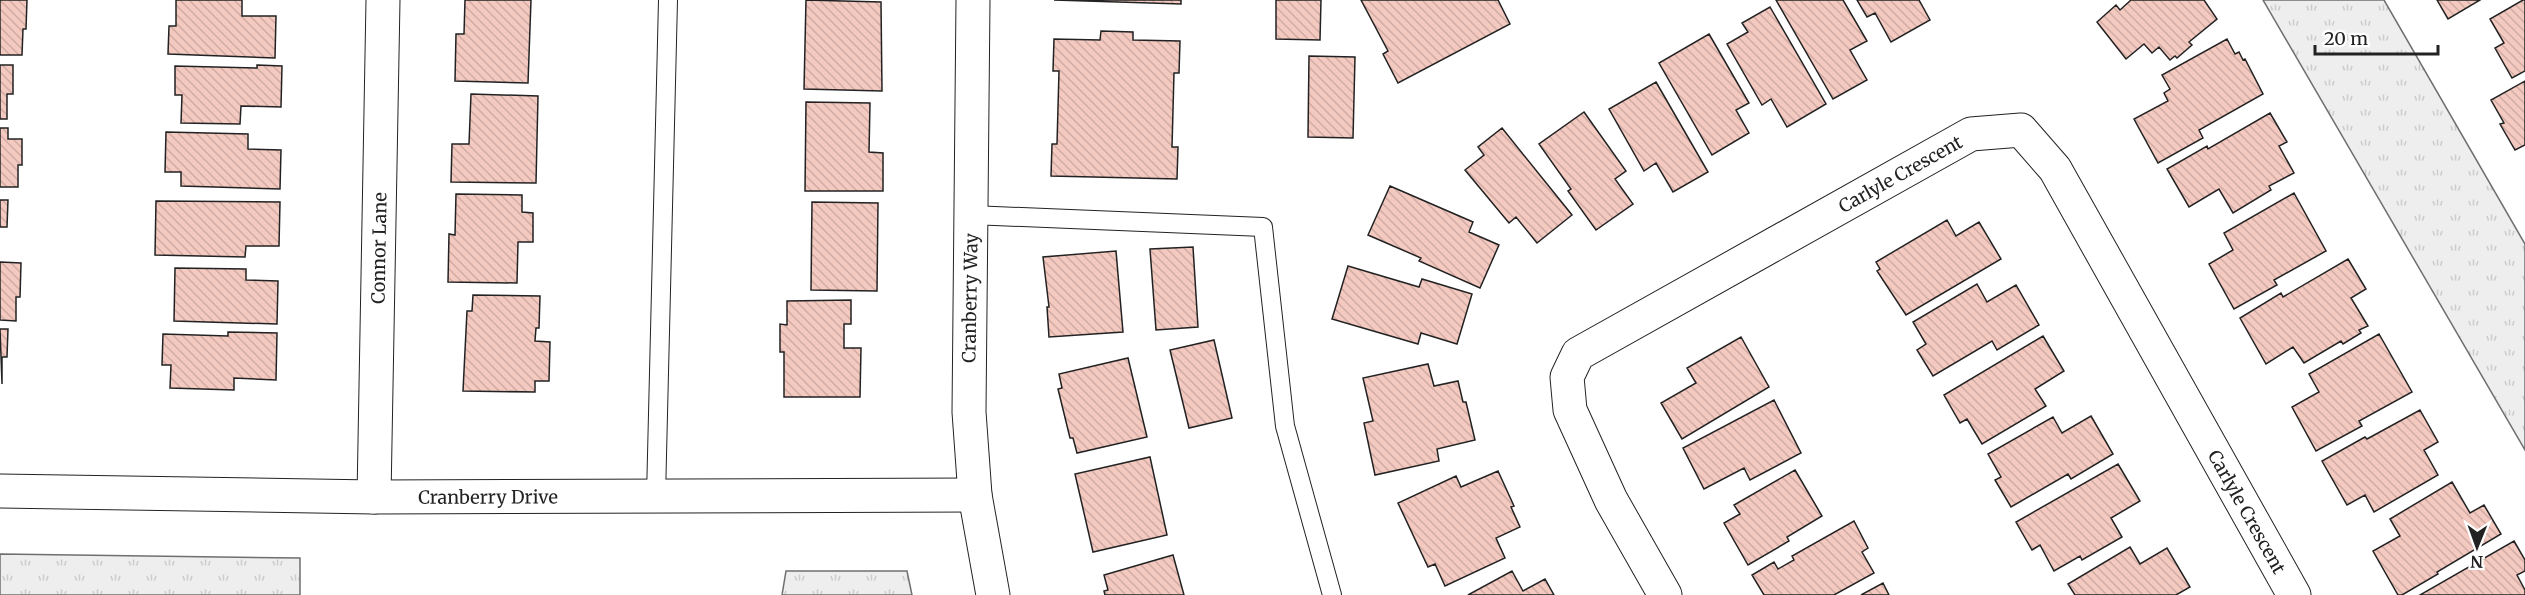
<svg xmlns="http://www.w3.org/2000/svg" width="2525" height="595" font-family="Merriweather,serif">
<defs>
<pattern id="grass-tufts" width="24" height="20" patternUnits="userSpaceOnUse" patternTransform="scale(1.5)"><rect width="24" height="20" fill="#eee"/><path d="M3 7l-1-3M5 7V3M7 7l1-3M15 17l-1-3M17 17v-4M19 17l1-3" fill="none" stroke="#ccc"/></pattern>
<pattern id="building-back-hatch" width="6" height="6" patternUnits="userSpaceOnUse" patternTransform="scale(1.5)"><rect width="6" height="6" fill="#f3c9c0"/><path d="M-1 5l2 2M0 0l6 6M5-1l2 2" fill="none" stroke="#d0aca5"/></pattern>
</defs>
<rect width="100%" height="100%" fill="#fff"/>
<path fill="url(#grass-tufts)" stroke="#6f6f6f" stroke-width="1.5" d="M2263 0H2384L2525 244V450Z
M0 554 300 558V595H0Z
M786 571H907L912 595H782Z"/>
<path fill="url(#building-back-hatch)" stroke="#222" stroke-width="1.5" d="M0 0H27L26 29H23L22 55H0Z
M176 0H242V16H276L275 58 168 54 169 26H176Z
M465 0H531L528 83 455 81 456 34H464Z
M806 0 881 2 882 91 804 89Z
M1054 0H1181V4Z
M1276 0H1321L1320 40 1276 39Z
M1361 0H1498L1510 24 1398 83 1383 54 1388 51Z
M1776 0H1843L1867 41 1850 50 1867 80 1833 99Z
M1857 0H1919L1930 20 1891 42 1875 13 1867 17Z
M2131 0H2204L2217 19 2189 42 2192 45 2177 58 2175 56 2170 60 2159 47 2152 53 2144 44 2126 59 2097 22 2116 5 2120 10Z
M2437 0H2480L2448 19Z
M2523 0H2525V71L2512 78 2495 48 2504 43 2490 19Z
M1770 7 1826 104 1787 127 1771 99 1762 105 1727 44 1748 32 1742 23Z
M1101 31 1133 32V40L1180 41 1179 73H1174L1172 147H1178L1177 179 1051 176 1052 144H1057L1059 71H1053L1054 39 1100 40Z
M1709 34 1749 103 1736 110 1749 133 1712 155 1659 63Z
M2227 39 2235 54 2239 52 2243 60 2245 59 2263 94 2199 130 2203 138 2158 163 2134 119 2168 101 2164 93 2170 89 2162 75Z
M1309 56 1355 57 1353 138 1308 137Z
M0 65H13V94H7V119H0Z
M257 65 282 66 281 107 241 106 240 124 181 123 182 95H175V66L257 68Z
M2525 81V145L2515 150 2500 124 2504 123 2491 100Z
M1656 82 1708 172 1673 192 1656 163 1644 171 1609 109Z
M471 94 538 96 536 183 451 182 452 144H469Z
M806 102 870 103 869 152 883 153V191H805Z
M1584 112 1626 171 1615 179 1633 204 1596 230 1568 191 1571 189 1539 144Z
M2270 113 2287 142 2279 146 2294 173 2269 186 2271 190 2233 213 2219 189 2189 207 2167 169 2207 146 2208 149Z
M0 128H8V139H22V165H18V187H0Z
M1502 128 1572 215 1537 243 1516 217 1509 223 1465 170 1484 155 1478 147Z
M166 132 248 134V149L281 150 280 189 181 186V172H165Z
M1390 186 1473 222 1469 232 1499 245 1480 288 1419 261 1421 258 1368 235Z
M2294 193 2326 251 2274 280 2277 285 2234 309 2209 264 2233 250 2224 233Z
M456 194 522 195V212L533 213V242H518L517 283 448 282 449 234 455 235Z
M0 200H8L7 227H0Z
M156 201 280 202 279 246H246L245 257 155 255Z
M812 202 878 203 877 291 811 290Z
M1947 220 1956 236 1979 222 2001 259 1906 315 1877 271 1880 269 1876 262Z
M1193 247 1198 327 1156 330 1150 249Z
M1116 251 1123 332 1049 337 1047 307H1049L1043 257Z
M2348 259 2366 289 2351 298 2368 326 2359 330 2361 333 2343 344 2341 341 2304 363 2293 347 2266 364 2240 318 2281 293 2283 297Z
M0 262 21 263 20 297H16V321L0 320Z
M1348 266 1419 287 1422 279 1472 294 1457 344 1421 333 1418 344 1332 319Z
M175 268 246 269V280L278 281 277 324 174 321Z
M1977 284 1987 302 2016 285 2039 325 1997 350 1992 341 1933 376 1917 350 1926 344 1913 322Z
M473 295 540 296 539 328H536L535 341 550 342 549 381H535V392L463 391 467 311H472Z
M851 300V324H844V348H861L860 397H784V352H780V324L787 325V301Z
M0 329H8L7 357H2V384Z
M228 332 277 333 276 380 234 378V390L170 388 171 365H162L163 334 228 336Z
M2379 334 2412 392 2359 421 2362 426 2316 451 2292 407 2319 392 2309 374Z
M2043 336 2064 371 2035 389 2046 406 1982 444 1967 419 1960 423 1944 395Z
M1741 337 1769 387 1682 439 1661 403 1696 383 1687 368Z
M1214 340 1232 418 1189 428 1170 350Z
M1128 358 1147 437 1077 453 1073 438H1070L1058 389 1062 388 1059 374Z
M1428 364 1434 386 1458 381 1463 402H1466L1475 440 1437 449 1439 461 1375 475 1364 423 1373 421 1363 378Z
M1774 400 1801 453 1750 480 1744 468 1704 489 1683 448Z
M2420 410 2438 442 2424 450 2438 475 2374 512 2365 495 2347 505 2322 461 2365 437 2367 439Z
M2091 416 2113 454 2071 479 2068 474 2011 507 1995 480 2001 477 1988 454 2053 417 2062 433Z
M1150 457 1167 535 1093 552 1075 474Z
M2118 464 2140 501 2111 518 2122 537 2082 560 2080 556 2054 571 2040 545 2032 550 2016 522Z
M1795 470 1822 516 1787 537 1789 541 1748 565 1724 523 1740 514 1734 505Z
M1498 471 1514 506 1511 507 1520 527 1496 538 1505 558 1445 586 1435 564 1428 567 1398 503 1456 476 1461 487Z
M2452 482 2470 513 2484 505 2501 534 2437 572 2438 574 2402 595H2398L2373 551 2400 536 2390 519Z
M1854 521 1868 548 1862 552 1874 573 1834 595H1764L1752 575 1774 562 1778 569 1794 560 1792 556Z
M2514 541 2525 560V571L2517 575 2525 590V595H2420Z
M2130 547 2140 564 2167 548 2190 587 2176 595H2075L2068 584Z
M1173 555 1184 595H1105L1104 591 1108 590 1104 575Z
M1512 571 1523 591 1545 579 1554 595H1468Z
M1883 583 1889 595H1861Z"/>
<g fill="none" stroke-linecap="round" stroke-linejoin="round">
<g stroke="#222" stroke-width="20">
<path id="lane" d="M971 215 1263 227 1285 426 1332 595
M656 497 668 0"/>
</g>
<g stroke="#222" stroke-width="35">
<g id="street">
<path d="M973 0 969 412 975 495 993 595"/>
<path id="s1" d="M0 491 374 497 975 495"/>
<path id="s2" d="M374 497 383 0"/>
<path id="s3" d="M1665 595 1611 500 1570 410 1567 377 1578 354 1971 134 2021 130 2055 169 2294 595"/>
</g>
</g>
<use href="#lane" stroke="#fff" stroke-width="18"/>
<use href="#street" stroke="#fff" stroke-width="33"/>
</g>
<g text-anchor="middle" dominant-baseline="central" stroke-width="4.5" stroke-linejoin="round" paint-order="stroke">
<g font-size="18" fill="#222" stroke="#fff">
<text stroke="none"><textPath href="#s3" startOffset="636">Carlyle Crescent</textPath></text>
<text stroke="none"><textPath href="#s2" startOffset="249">Connor Lane</textPath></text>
<text transform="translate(970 298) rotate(-89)">Cranberry Way</text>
<text stroke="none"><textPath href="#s1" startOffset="488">Cranberry Drive</textPath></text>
<text stroke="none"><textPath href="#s3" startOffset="1212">Carlyle Crescent</textPath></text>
</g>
</g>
<g transform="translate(2477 547) rotate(181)" stroke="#ffffff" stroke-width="4.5" paint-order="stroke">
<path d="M0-4.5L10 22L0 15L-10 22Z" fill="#222222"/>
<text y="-9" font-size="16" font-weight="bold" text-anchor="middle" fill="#222222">N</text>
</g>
<path d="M2315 45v9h123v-9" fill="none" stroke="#222222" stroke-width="3"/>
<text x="2324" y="45" font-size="18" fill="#222222" stroke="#ffffff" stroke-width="4.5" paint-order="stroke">20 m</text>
</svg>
